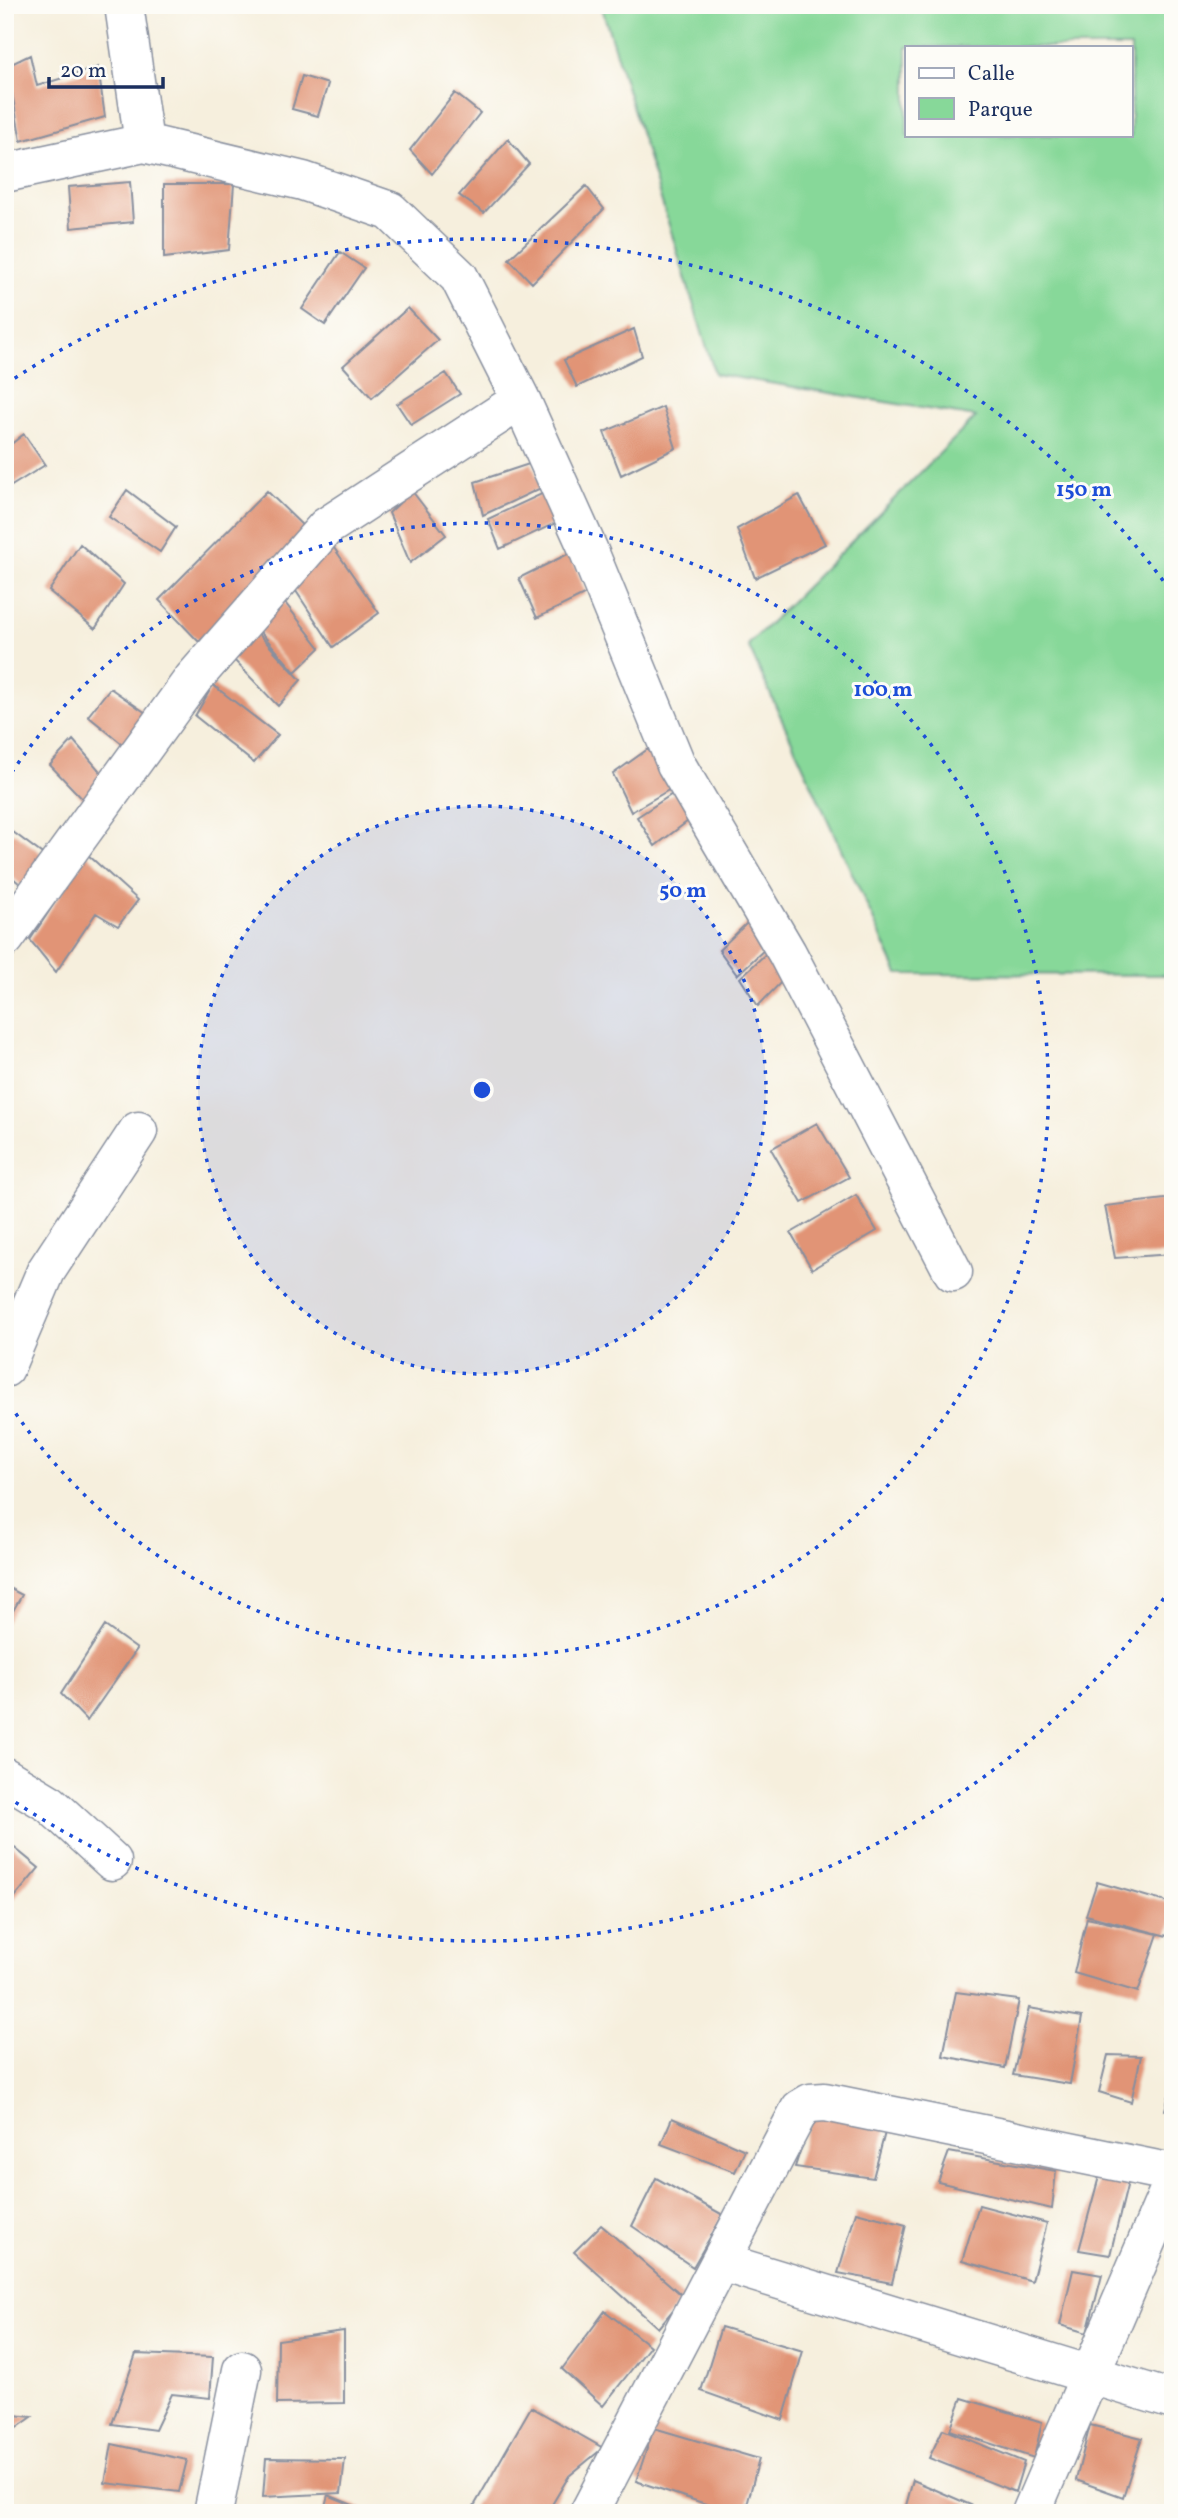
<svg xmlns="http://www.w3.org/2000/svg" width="1178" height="2518" font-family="Vollkorn,serif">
<rect width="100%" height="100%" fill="#fdfcf7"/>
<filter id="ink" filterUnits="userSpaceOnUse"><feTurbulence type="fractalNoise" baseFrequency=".0143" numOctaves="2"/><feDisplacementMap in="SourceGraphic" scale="14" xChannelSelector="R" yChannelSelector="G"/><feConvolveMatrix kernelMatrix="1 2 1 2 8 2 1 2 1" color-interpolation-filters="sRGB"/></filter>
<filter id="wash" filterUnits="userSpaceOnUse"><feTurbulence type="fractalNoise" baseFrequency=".00686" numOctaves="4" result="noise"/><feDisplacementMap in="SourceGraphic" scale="28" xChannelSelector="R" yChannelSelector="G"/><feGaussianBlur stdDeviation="1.57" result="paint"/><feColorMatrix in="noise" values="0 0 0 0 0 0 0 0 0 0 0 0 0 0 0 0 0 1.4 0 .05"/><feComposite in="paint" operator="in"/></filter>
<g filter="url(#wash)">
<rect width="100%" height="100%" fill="#f6efdd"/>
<path fill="#87d899" stroke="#51847c" stroke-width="2" fill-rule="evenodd" d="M601 5H1173V975L898 974 748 645 976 417 715 374ZM907 47H1131V135H907Z"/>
<g id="blocks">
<path fill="#e19476" d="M30 55 37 86 98 67 105 117 21 141 7 66Z
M302 76 328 84 318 116 292 109Z
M455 93 480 113 432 174 410 150Z
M5 107 15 141 5 145Z
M508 139 529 164 484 213 459 195Z
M130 182 133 222 71 228 68 187Z
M164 184H234L229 250 164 258Z
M586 186 604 209 532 283 509 259Z
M340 252 364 268 325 325 302 309Z
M408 308 438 340 372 398 343 366Z
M634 329 642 356 577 387 564 360Z
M446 373 460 394 411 425 397 404Z
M663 407 676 448 621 475 604 432Z
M24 434 45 465 5 490V449Z
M532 463 541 488 483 515 475 482Z
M127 490 176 527 160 552 109 517Z
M267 491 308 531 199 642 159 600Z
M412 491 446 535 410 563 389 513Z
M548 491 560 521 500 549 488 519Z
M799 495 825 544 755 578 737 529Z
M80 544 124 584 95 629 49 591Z
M332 545 379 613 333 647 290 582Z
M570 553 586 594 537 618 519 578Z
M279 595 320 648 295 672 255 626Z
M254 629 301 680 278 706 232 658Z
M213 685 278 735 254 763 195 716Z
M110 688 156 720 132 752 88 716Z
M73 740 112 785 93 810 50 765Z
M648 749 672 788 631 812 613 774Z
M680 789 696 815 655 846 637 817Z
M13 832 53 862 28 891 5 871V841Z
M87 854 138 900 118 926 96 913 56 972 30 940Z
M749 921 766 948 737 975 719 950Z
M772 948 790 973 758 1006 740 978Z
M817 1123 849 1177 802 1203 771 1149Z
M856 1195 877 1231 812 1269 791 1233Z
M1173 1198V1254L1115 1258 1105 1206Z
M5 1586 22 1595 5 1625Z
M105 1626 137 1649 87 1721 61 1694Z
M5 1840 39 1868 5 1909Z
M1097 1882 1173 1904V1919L1167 1936 1086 1915Z
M1087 1918 1158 1934 1138 1992 1074 1973Z
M956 1992 1019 2000 1005 2068 943 2056Z
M1029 2008 1082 2017 1070 2084 1013 2075Z
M1108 2055 1141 2056 1131 2102 1099 2092Z
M1172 2084H1173V2113L1165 2110Z
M815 2105 888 2121 873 2178 795 2167Z
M672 2118 745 2150 735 2172 661 2144Z
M949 2152 1056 2171 1052 2209 938 2182Z
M1100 2173 1129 2178 1110 2255 1079 2250Z
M656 2178 723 2215 693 2267 632 2226Z
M979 2205 1047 2223 1032 2281 962 2261Z
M856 2212 906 2225 892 2283 838 2273Z
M601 2225 684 2297 658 2328 574 2252Z
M1073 2270 1102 2275 1087 2333 1060 2325Z
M605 2311 650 2346 603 2406 562 2369Z
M721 2327 803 2351 783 2420 701 2391Z
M344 2331V2403L277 2404 278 2340Z
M136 2354 213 2357 210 2398 172 2394 155 2430 112 2424Z
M962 2398 1042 2422 1034 2458 950 2430Z
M531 2407 603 2448 569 2476 547 2513H470Z
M5 2414 32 2417 5 2436Z
M1090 2425 1142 2438 1123 2497 1076 2480Z
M654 2428 759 2459 745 2513H733L636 2481Z
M943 2429 1024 2462 1015 2492 929 2458Z
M112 2444 187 2460 179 2492 105 2483Z
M266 2458 345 2459 341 2493 263 2497Z
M913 2480 989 2513H904Z
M328 2495 372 2513H323Z"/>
</g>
</g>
<g filter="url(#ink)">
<use href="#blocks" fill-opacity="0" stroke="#888f9e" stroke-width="2"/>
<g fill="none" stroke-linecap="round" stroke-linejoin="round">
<g stroke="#888f9e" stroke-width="41">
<path id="street" d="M124 5 144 143
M5 173 144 143 303 181 390 211 459 277 521 400 588 549 676 764 787 953 953 1272
M5 938 193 679 326 527 521 400
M5 1368 46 1271 138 1131
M5 1777 50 1804 112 1861
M721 2262 1173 2400
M213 2513 242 2370
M589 2513 800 2109 810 2103 825 2102 1173 2173
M1031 2513 1173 2181"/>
</g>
<use href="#street" stroke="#fff" stroke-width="38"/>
</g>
</g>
<circle cx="482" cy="1090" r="284" fill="#1d4ed8" fill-opacity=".12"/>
<g fill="none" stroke="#1d4ed8" stroke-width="3.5" stroke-dasharray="3.5 7">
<circle cx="482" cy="1090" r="284"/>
<path d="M6 781A567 567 0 1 1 6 1399"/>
<path d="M1170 1590A851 851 0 0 1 6 1796M6 384A851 851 0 0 1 1170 590"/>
</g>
<circle cx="482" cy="1090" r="10" fill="#1d4ed8" stroke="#fdfcf7" stroke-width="3.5"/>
<g font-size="21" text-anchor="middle" font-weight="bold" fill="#1d4ed8" stroke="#fdfcf7" stroke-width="6" stroke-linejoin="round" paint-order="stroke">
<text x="1084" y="496">150 m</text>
<text x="883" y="696">100 m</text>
<text x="683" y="897">50 m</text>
</g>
<rect width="1178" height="2518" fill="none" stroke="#fdfcf7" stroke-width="28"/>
<rect x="905" y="46" width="228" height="91" fill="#fdfcf7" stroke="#a3aaba" stroke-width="2"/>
<rect x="919" y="68" width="35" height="10" fill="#ffffff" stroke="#a3aaba" stroke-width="2"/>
<text x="968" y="80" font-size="21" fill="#1b2f5e">Calle</text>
<rect x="919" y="98" width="35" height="21" fill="#87d899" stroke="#a3aaba" stroke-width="2"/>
<text x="968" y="116" font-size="21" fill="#1b2f5e">Parque</text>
<path d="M49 77v10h114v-10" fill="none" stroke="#1b2f5e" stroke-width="3.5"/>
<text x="60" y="77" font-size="21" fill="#1b2f5e" stroke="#fdfcf7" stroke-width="5" paint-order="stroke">20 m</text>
</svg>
